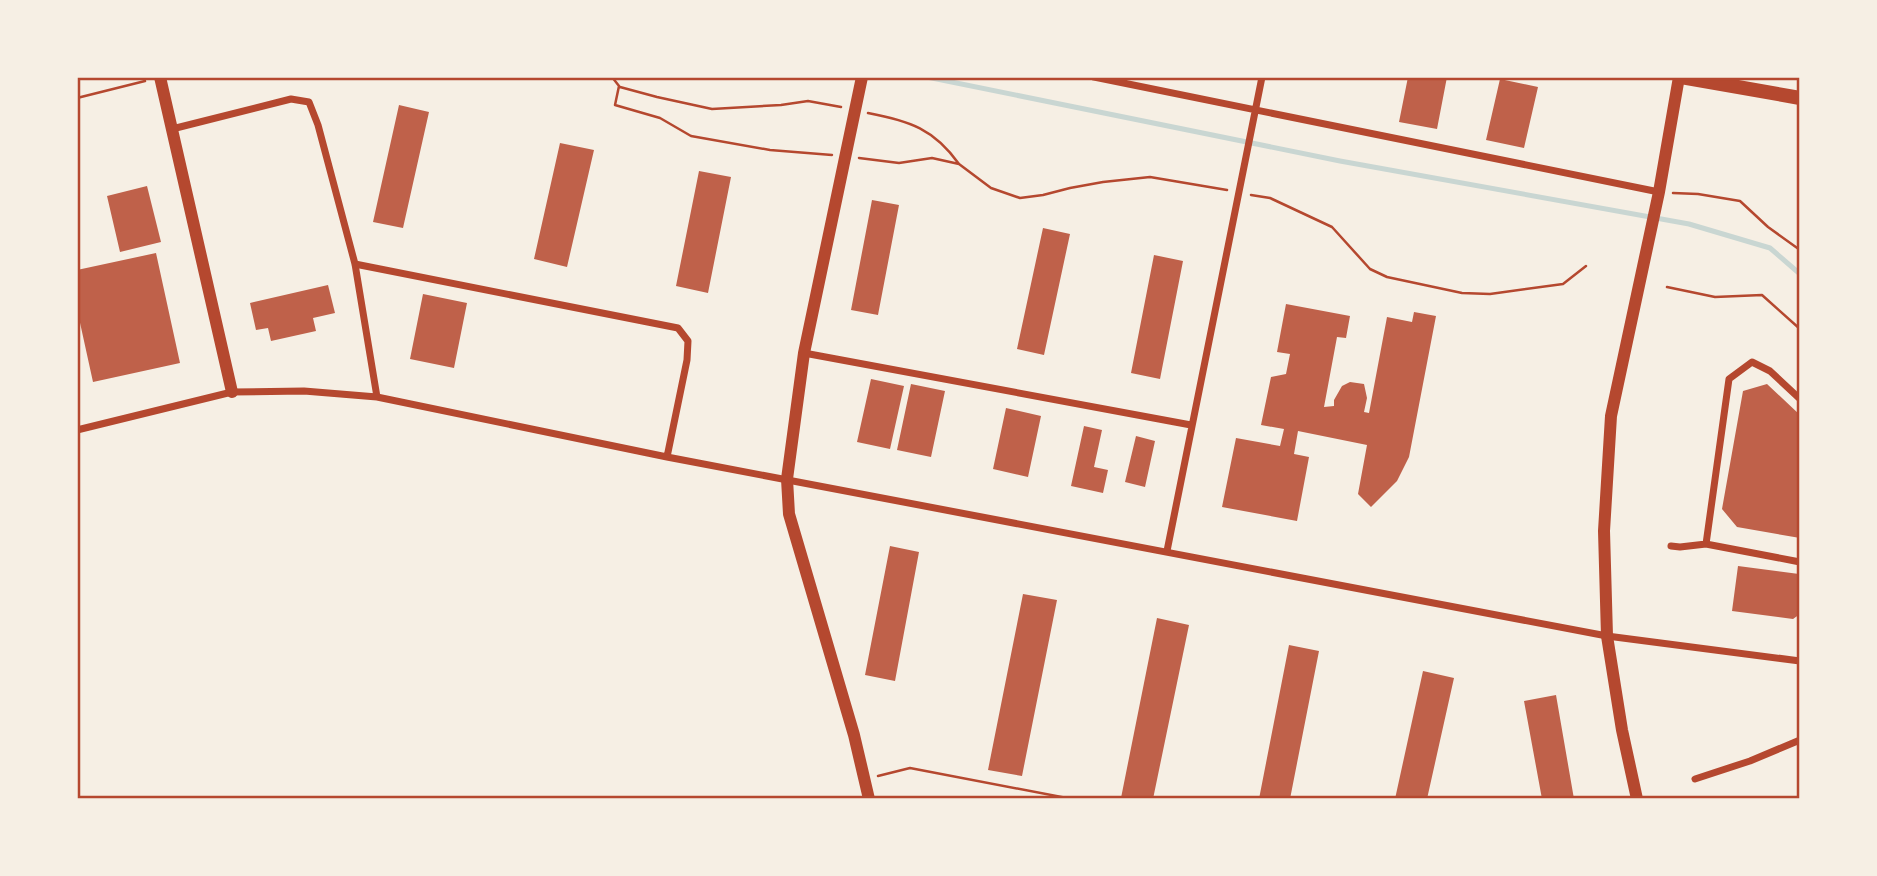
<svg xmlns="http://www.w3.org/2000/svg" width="1877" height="876" font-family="Raleway,sans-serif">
<rect width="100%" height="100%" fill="#f6efe4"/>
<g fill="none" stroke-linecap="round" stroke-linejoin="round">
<path stroke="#c9d6d2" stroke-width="5" d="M927 77 1340 161 1689 224 1770 248 1800 274"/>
</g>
<path fill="#bf614a" d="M1408 77H1447L1437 129 1399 122Z
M1500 79 1538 87 1524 148 1486 140Z
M399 105 429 112 403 228 373 222Z
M560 143 594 150 567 267 534 259Z
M699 171 731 177 708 293 676 286Z
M147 186 161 242 120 252 107 196Z
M872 200 899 205 878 315 851 310Z
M1043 228 1070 234 1044 355 1017 349Z
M156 253 180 363 93 382 77 309V270Z
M1154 255 1183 261 1160 379 1131 373Z
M328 285 335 313 313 318 316 331 271 341 268 328 256 330 250 303Z
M423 294 467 303 454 368 410 359Z
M1286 304 1350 316 1346 338 1337 337 1324 407 1334 406V400L1342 386 1350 382 1364 384 1367 398 1364 412 1369 413 1387 317 1412 322 1414 312 1436 316 1409 457 1397 481 1371 507 1358 494 1367 445 1298 431 1294 454 1309 457 1297 521 1222 507 1236 438 1280 446 1284 429 1261 425 1271 377 1286 374 1290 354 1277 352Z
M871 379 904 386 890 449 857 442Z
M911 384 945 391 931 457 897 450Z
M1767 384 1800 415V538L1737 527 1722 509 1743 391Z
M1006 408 1041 416 1028 477 993 469Z
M1084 426 1102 430 1094 467 1108 470 1103 493 1071 486Z
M1136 436 1155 441 1145 487 1125 482Z
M890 546 919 552 895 681 865 675Z
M1738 566 1799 574 1800 614 1793 619 1732 611Z
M1023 594 1057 600 1022 776 988 770Z
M1157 618 1189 625 1153 799H1125L1121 798Z
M1289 645 1319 651 1290 799H1259Z
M1423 671 1454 678 1427 799H1395Z
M1556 695 1574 799H1542L1524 701Z"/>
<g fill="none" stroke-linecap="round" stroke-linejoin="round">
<path stroke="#b5482f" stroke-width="2.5" d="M612 77 619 86 615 105 660 118 691 136 770 150 832 155
M620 87 657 97 712 109 781 105 808 101 841 107
M77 98 145 81
M868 113C910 121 934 129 959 164
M859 158 899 163 932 158 959 164 991 188 1020 198 1043 195 1070 188 1103 182 1150 177 1227 190
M1673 193 1698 194 1740 201 1768 227 1800 250
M1251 195 1270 198 1332 227 1370 269 1387 277 1462 293 1490 294 1563 284 1586 266
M1667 287 1715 297 1762 295 1800 329
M878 776 910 768 1072 799"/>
<path stroke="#b5482f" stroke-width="7" d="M1094 77 1659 192
M172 129 291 99 309 102 318 125 355 264 377 397
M355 264 678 328 688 341 687 360 667 457
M804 353 1191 425
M77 430 232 392 304 391 377 397 667 457 1607 636 1800 661
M1706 544 1729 379 1752 362 1770 371 1800 399
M1671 546 1680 547 1706 544 1800 562
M1167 551 1262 77
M1695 779 1750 761 1800 740"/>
<path stroke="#b5482f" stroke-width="12" d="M160 77 232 392
M862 77 804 353 787 479 789 514 854 735 869 799
M1637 799 1622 730 1607 636 1604 531 1611 416 1659 192 1679 77"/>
<path stroke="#b5482f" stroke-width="14" d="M1681 77 1800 98"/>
</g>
<rect width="1877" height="876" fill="none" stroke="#f6efe4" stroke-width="158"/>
<rect x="79" y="79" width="1719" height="718" fill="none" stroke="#b5482f" stroke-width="2.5"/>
</svg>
